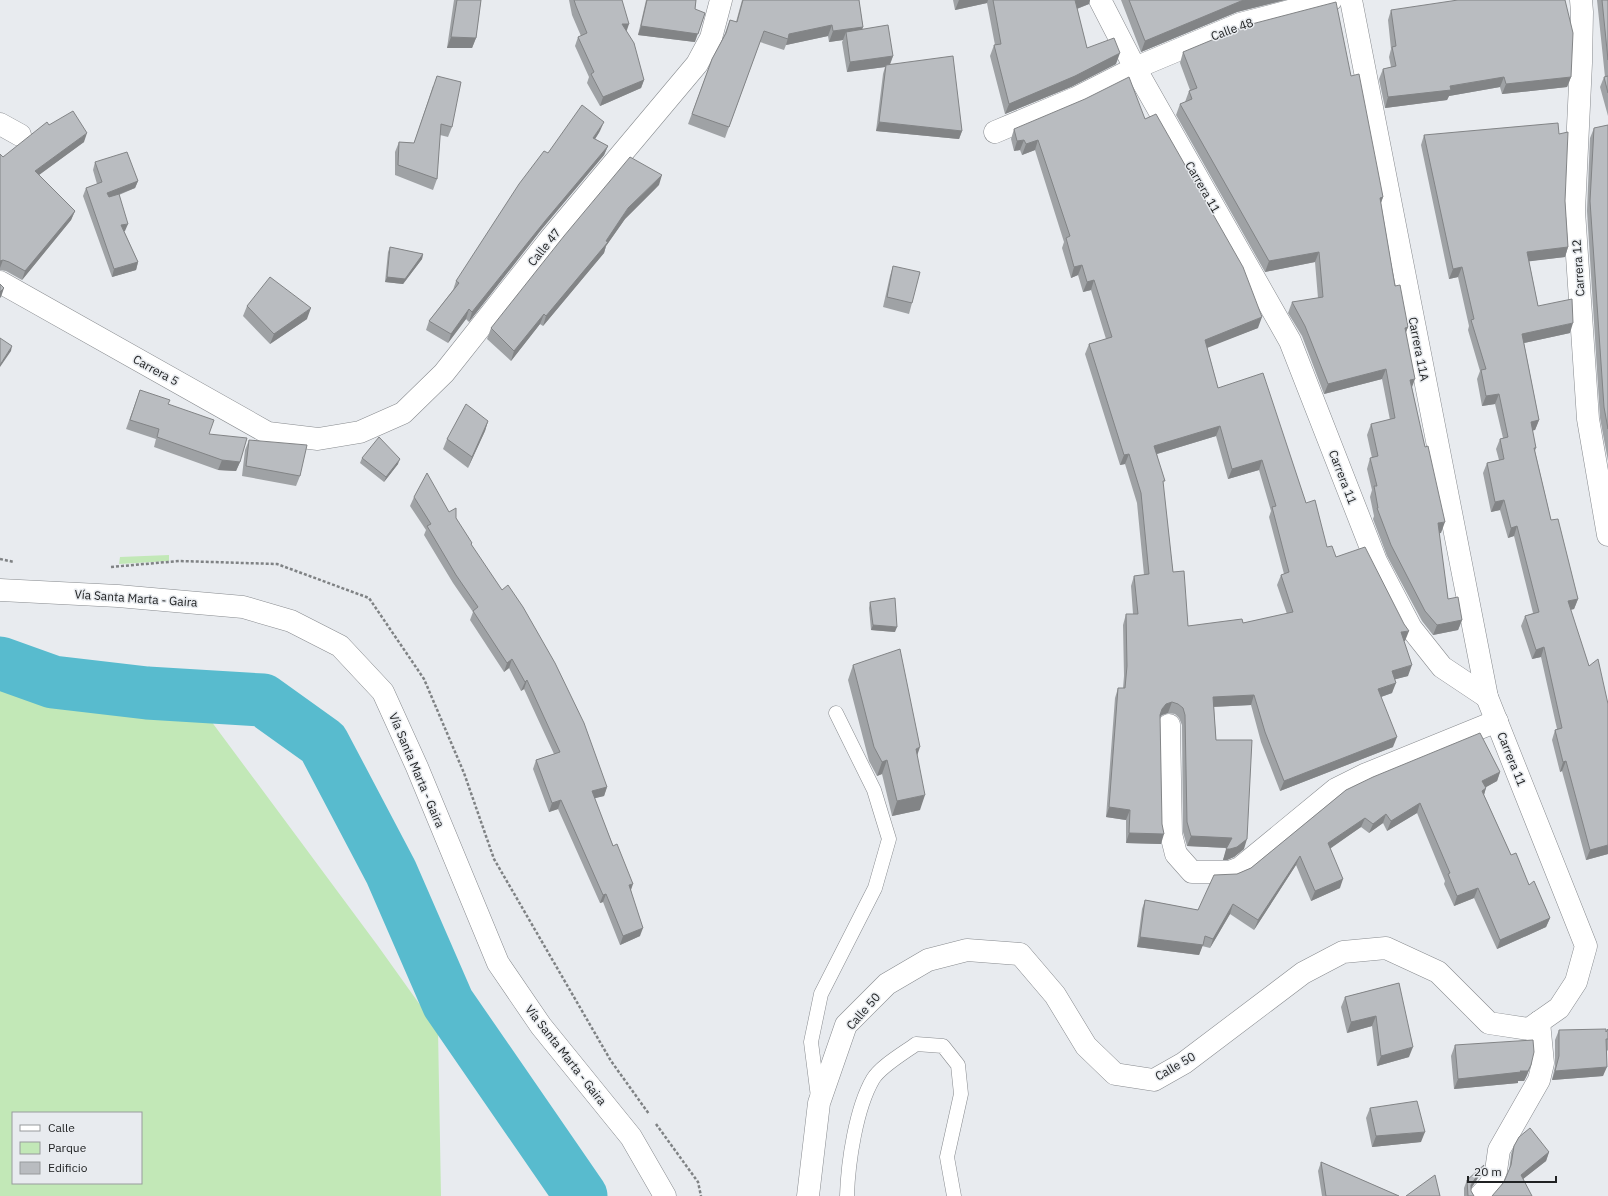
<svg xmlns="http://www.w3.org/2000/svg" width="1608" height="1196" font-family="'IBM Plex Sans',sans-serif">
<rect width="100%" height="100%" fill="#e8ebef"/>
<path fill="#c2e8b7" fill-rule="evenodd" d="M169 555V561L119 564 120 557Z
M0 661 194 698 378 946 438 1030 441 1196H0ZM13 1113H141V1183H13Z"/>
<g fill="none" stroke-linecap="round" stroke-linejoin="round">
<path stroke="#58bbce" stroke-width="53" d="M0 663 53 682 147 693 263 700 323 743 391 872 448 1003 581 1196"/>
<g stroke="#878a8e" stroke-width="15">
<path id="lane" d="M818 1097 811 1042 821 994 875 888 889 839 874 790 836 713
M847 1196C848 1162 856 1108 873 1079 881 1066 904 1053 916 1044L943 1046 958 1065 961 1094 947 1157 954 1196"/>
</g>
<g stroke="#878a8e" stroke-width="23">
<path id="street" d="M1100 0 1135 68 1290 341 1376 561 1411 628 1442 667 1487 697
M1581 0 1582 12 1581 63 1574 211 1588 419 1608 535
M0 124 20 135
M995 132 1076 98 1135 68 1240 24 1331 0
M0 282 268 433 318 439 360 432 403 413 444 373 551 238 697 64 711 38 721 0
M1169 725 1171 834 1176 854 1192 872H1229L1240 868 1336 789 1364 775 1497 721
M1480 1196 1490 1185 1496 1171 1499 1150 1539 1080 1543 1063 1539 1022"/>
</g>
<g stroke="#878a8e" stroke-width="23">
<path id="secondary" d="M0 590 118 596 243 607 291 621 340 646 383 692 417 767 498 963 541 1026 631 1137 665 1196
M808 1196 819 1103 846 1025 887 984 928 960 967 950 1020 954 1055 995 1086 1046 1115 1074 1154 1080 1184 1063 1303 973 1343 952 1386 948 1438 972 1489 1023 1529 1029 1559 1008 1576 982 1586 946 1487 697 1351 0"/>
</g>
<path stroke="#7f8284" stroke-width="2.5" stroke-dasharray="3 2" stroke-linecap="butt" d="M0 559 14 562
M111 567 179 561 277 564 369 598 424 679 464 773 494 859 611 1061 649 1114
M656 1124 698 1182 701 1196"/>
<use href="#lane" stroke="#fff" stroke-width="14"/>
<use href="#street" stroke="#fff" stroke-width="22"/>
<use href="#secondary" stroke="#fff" stroke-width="22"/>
</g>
<path fill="#9fa2a5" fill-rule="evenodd" d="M454 0H481L476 38 472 48H447Z
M569 0H622L626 31 644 80 641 88 600 106 587 83 589 77 575 46 578 37 581 36 572 15Z
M646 0H696L695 9V42L638 35Z
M742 0H859L863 27 862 29 893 56 890 65 962 131 959 139 876 131 883 74 885 67 847 72 842 42 843 40 829 42 828 36 786 45 784 50 760 42 725 138 688 124 712 59 724 36 730 20 736 22Z
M953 0H1090L1089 4 1077 9 1087 48 1116 64 1071 87 1005 114 990 56 994 45H995L987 3 955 10Z
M1121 0H1285L1237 12 1141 52Z
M1597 0H1608V116L1600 87 1604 77H1605Z
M1391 10 1571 77 1567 87 1502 94 1500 87 1449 96 1447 100 1385 108 1379 79 1383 69 1391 67 1389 57 1391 49 1388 20Z
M1183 52 1351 76 1383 197 1381 203 1395 286 1408 327 1406 332 1412 387 1441 533H1439L1448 599 1462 620 1458 630 1433 635 1422 621 1387 556 1373 519 1374 516 1370 497 1372 490 1367 469 1370 458H1372L1367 435 1371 424 1390 420 1382 379 1324 394 1302 336 1288 313 1292 302 1318 298 1315 262 1265 272 1176 115 1180 104 1185 102 1189 91 1190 90 1180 63Z
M433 86 452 127 448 137 440 135 437 179 433 190 395 175V152L399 142 414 143Z
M1145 119 1258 328 1207 347 1218 388 1306 503 1327 547 1336 557 1405 641H1404L1408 676 1395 679 1392 693 1381 697 1393 747 1280 791 1261 742 1251 705 1214 707 1216 740 1244 849 1234 857 1227 860H1223L1227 848 1187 846 1183 832 1182 725 1179 718 1175 714 1168 713 1162 715 1160 717 1161 844 1126 843V820L1106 817 1115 698 1118 688H1123L1124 676 1123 625 1126 614H1133L1131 586 1134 576 1144 575 1137 503 1125 464 1120 465 1085 354 1089 344 1106 339 1091 290 1083 292 1078 275 1071 278 1062 248 1064 242 1035 150 1022 155 1020 150 1014 151 1011 139 1014 129ZM1216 436 1228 479 1259 470 1271 511 1269 517 1284 574 1281 575 1277 585 1287 614 1243 623 1188 626 1173 572 1163 486 1157 454Z
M49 125 84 142 39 175 75 211 71 220 22 280 6 271 0 270V154L3 157Z
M1608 125V461L1600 418 1587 211 1590 138 1594 128Z
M600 131 595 139 608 146 604 155 541 230 469 322 466 319 448 343 426 330 429 321 453 290 456 281Z
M1424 135 1565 201 1568 247 1565 257 1529 261 1538 306 1570 333 1524 343 1539 420 1535 430H1532L1536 448 1535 451 1551 520 1578 599 1574 609 1570 610 1608 854 1586 860 1562 771 1560 772 1552 740 1555 730 1557 729 1541 657 1532 659 1521 626 1525 616 1533 613 1514 536 1508 538 1500 510 1491 512 1483 473 1487 463 1499 460 1496 449 1500 439 1503 438 1495 404 1482 406 1477 379 1480 371 1468 330 1469 326 1458 277 1449 279 1421 145Z
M95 162 138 181 135 188 119 195 125 231H124L138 262 136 270 112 277 83 196 86 188 97 184 93 170Z
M659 185 625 219 606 246 604 253 543 326 540 324 511 361 487 339 491 328Z
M390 247 423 254 422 259 403 284 385 282 388 252Z
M893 266 912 303 909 314 883 307 890 276Z
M247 306 307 319 270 344 243 316Z
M140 390 168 404 209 434 240 462 236 471 218 470 154 447 156 439 126 429Z
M488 421 485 431 468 468 443 449 447 439Z
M249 440 300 476 296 486 242 476 245 450Z
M362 458 398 464 384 482 360 463Z
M414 497 449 512 456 518 607 787 604 796 594 798 631 890 640 936 620 945 603 902 600 903 558 809 549 812 533 769 536 760 554 754 524 689 521 691 509 668 504 672 470 620 473 612 453 583 424 535 426 530 410 506Z
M870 602 895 632 871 630 869 608Z
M853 665 920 810 892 816 882 774 877 776 869 761 848 680Z
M1500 772 1497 781 1486 787 1484 795 1511 855 1550 918 1546 927 1497 949 1474 898 1454 906 1444 884 1445 881 1417 813 1387 831 1383 823 1369 833 1361 827 1330 848 1340 888 1311 901 1296 865 1254 930 1230 914 1210 948 1202 946 1199 955 1137 947 1142 909 1145 900 1198 910 1237 874 1251 868 1346 790Z
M1399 983 1409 1057 1377 1066 1372 1026 1347 1033 1341 1007 1345 997Z
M1608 1029V1051L1607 1050 1603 1076 1552 1080 1555 1066V1040L1559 1030 1606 1032Z
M1455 1045 1531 1065 1527 1075 1524 1081H1518V1083L1454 1089 1451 1056Z
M1370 1108 1421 1142 1372 1147 1366 1118Z
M1514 1146 1549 1152 1546 1161 1523 1179 1504 1182 1509 1172 1511 1154Z
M1321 1162 1399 1196H1322L1318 1171Z
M1481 1173 1471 1189V1191L1474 1196H1464V1188L1467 1180Z"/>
<path fill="#828486" d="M959 0H988L987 3 955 10Z
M1075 0H1090L1089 4 1071 11Z
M1245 0H1285L1237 12 1141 52 1145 41 1241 1Z
M705 13 695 42 638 35 641 26Z
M622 24H629L626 33Z
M832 25 828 36 786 45 789 34Z
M863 27 859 38 846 32 843 40 829 42 833 31Z
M451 37 476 38 472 48H447Z
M1120 53 1116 64 1071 87 1005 114 1009 104Z
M893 56 889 66 886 65 885 67 847 72 850 62Z
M1504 77 1500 87 1449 96 1447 100 1385 108 1388 97Z
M1571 77 1567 87 1502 94 1506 84Z
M644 80 641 88 600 106 603 97Z
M604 122 600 131 590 147 593 138Z
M879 122 962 131 959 139 876 131Z
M87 133 84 142 32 180 35 171Z
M1024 140 1020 150 1014 151 1017 141Z
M1038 140 1035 150 1022 155 1026 144Z
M608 146 604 155 541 230 469 322 472 312 545 221Z
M662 175 659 185 625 219 606 246 604 253 543 326 546 316 606 241 628 208Z
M138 181 135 188 104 200 107 193Z
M1383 197 1379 208 1380 198Z
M75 211 71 220 22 280 25 271Z
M128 224 125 231 119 233 121 225Z
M1568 247 1565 257 1523 262 1527 252Z
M1319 252 1315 262 1265 272 1269 261Z
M423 254 422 259 403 284 385 282 387 277Z
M3 260 0 268V261Z
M138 262 136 270 112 277 114 269Z
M1082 265 1078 275 1071 278 1074 267Z
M1462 267 1458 277 1449 279 1453 269Z
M1094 280 1091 290 1083 292 1087 282Z
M4 288 1 297 0 298V292Z
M311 308 307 319 270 344 274 334Z
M469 309 466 319 448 343 451 334Z
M544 314 540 324 511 361 514 351Z
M1262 317 1258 328 1202 350 1205 340Z
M1573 323 1570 333 1519 344 1522 334Z
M1408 327 1404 337 1405 328Z
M12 346 11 351 0 367V365Z
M1386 369 1382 379 1324 394 1328 384Z
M1415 379 1411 390 1410 380Z
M1499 394 1495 404 1482 406 1486 396Z
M1539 420 1535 430 1527 432 1531 422Z
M488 421 485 431 468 468 472 457Z
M1220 426 1216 436 1150 456 1154 446Z
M1129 454 1125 464 1120 465 1124 455Z
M400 459 398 464 384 482 386 477Z
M222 460 240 462 236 471 218 470Z
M1262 460 1259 470 1228 479 1232 469Z
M1504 500 1500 510 1491 512 1495 502Z
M1445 522 1441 533 1434 534 1438 523Z
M1517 526 1514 536 1508 538 1511 528Z
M1578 599 1574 609 1564 611 1568 601Z
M1462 620 1458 630 1433 635 1437 625Z
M873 625 897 627 895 632 871 630Z
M1409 631 1405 641 1398 642 1401 632Z
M1544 647 1541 657 1532 659 1536 650Z
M512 659 509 668 504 672 507 663Z
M1412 665 1408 676 1389 681 1392 671Z
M527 680 524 689 521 691 525 682Z
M1396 683 1392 693 1375 699 1378 689Z
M1254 695 1251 705 1209 707 1213 697Z
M1172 702 1168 713 1162 715 1158 719 1162 709 1166 704Z
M1397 737 1393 747 1280 791 1284 781Z
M920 747 915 762 916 749Z
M887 760 882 774 877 776 882 762Z
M1566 761 1562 771 1560 772 1563 762Z
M1500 772 1497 781 1479 791 1482 781Z
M607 787 604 796 588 800 592 791Z
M1486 788 1483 798 1482 791Z
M925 795 920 810 892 816 897 801Z
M561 800 558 809 549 812 552 803Z
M1420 803 1417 813 1387 831 1391 821Z
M1109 807 1130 810 1126 820 1106 817Z
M1386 814 1383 823 1369 833 1373 824Z
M1365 818 1361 827 1324 853 1328 843Z
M1129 833 1164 834 1161 844 1126 843Z
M1191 836 1232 838 1228 848 1187 846Z
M1247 839 1244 849 1234 857 1227 860H1223L1226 849Z
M1608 845V854L1586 860 1590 850Z
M1300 856 1296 865 1254 930 1258 920Z
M1343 879 1340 888 1311 901 1315 891Z
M633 884 630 893 629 885Z
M1478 888 1474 898 1454 906 1457 896Z
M606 894 603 902 600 903 603 895Z
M1233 904 1230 914 1210 948 1213 939Z
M1550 918 1546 927 1497 949 1500 940Z
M643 928 640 936 620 945 623 936Z
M1140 937 1203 945 1199 955 1137 947Z
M1376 1016 1372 1026 1347 1033 1351 1022Z
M1413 1047 1409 1057 1377 1066 1381 1056Z
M1531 1065 1527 1075 1524 1081H1518V1083L1454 1089 1458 1079 1520 1071Z
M1607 1067 1603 1076 1552 1080 1555 1071Z
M1425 1132 1421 1142 1372 1147 1376 1136Z
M1549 1152 1546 1161 1518 1183 1521 1175Z
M1484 1165 1481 1173 1468 1193 1471 1185Z"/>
<path fill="#b9bcc0" stroke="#828486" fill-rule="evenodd" d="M457 0H481L476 38 451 37Z
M574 0H622L629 24H622L634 43 644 80 603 97 591 74 594 72 578 37 587 33 576 6Z
M647 0H696L695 9 705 13 698 34 641 26Z
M743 0H859L863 27 833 31 832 25 789 34 788 39 764 31 729 127 692 114 712 59 726 33 730 20 737 22Z
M993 0H1075L1087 48 1114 38 1120 53 1075 76 1009 104 994 45 1001 44Z
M1129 0H1245L1241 1 1145 41Z
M1458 0H1565L1573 33 1571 77 1506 84 1504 77 1450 86 1451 90 1388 97 1383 69 1396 66 1392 47 1396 46 1391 10Z
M1602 0H1608V60Z
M1336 2 1351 76 1359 74 1383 197 1380 198 1395 286 1400 285 1408 327 1405 328 1415 379 1410 380 1425 447 1428 446 1445 522 1438 523 1448 599 1458 597 1462 620 1437 625 1425 611 1391 545 1377 508H1378L1374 486H1377L1370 458 1378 456 1371 424 1395 418 1386 369 1328 384 1305 326 1292 302 1323 297 1319 252 1269 261 1180 104 1192 99 1189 91 1197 88 1183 52 1248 25Z
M888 25 893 56 850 62 846 32Z
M953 56 962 131 879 122 886 65Z
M437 76 461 82 452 127 441 124 437 179 398 165 399 142 414 143Z
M1608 76V93L1604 77Z
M1129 77 1145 119 1156 114 1243 267 1262 317 1205 340 1218 388 1263 373 1306 503 1315 500 1327 547 1332 546 1336 557 1365 547 1404 624 1409 631 1401 632 1412 665 1392 671 1396 683 1378 689 1397 737 1284 781 1265 732 1254 695 1213 697 1216 740H1252L1247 839 1237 847 1230 849H1226L1232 838 1191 836 1187 822 1185 715 1183 708 1178 704 1172 702 1166 704 1162 709 1160 715 1162 824 1164 834 1129 833 1130 810 1109 807 1118 688H1125L1127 666 1126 614H1138L1134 576 1149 574 1141 493 1129 454 1124 455 1089 344 1112 337 1094 280 1087 282 1082 265 1074 267 1066 238 1070 236 1038 140 1026 144 1024 140 1017 141 1014 129 1085 99ZM1220 426 1232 469 1262 460 1276 506 1272 507 1289 572 1281 575 1293 612 1243 623 1242 619 1188 626 1184 571 1173 572 1163 481H1165L1154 446Z
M582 105 604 122 593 138 608 146 545 221 472 312 469 309 451 334 429 321 459 283 456 281 519 184 544 151 548 153Z
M73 111 87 133 35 171 75 211 25 271 9 262 3 260 0 261V154L3 157 47 122 49 125Z
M1558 123 1559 134 1568 132 1565 201 1568 247 1527 252 1538 306 1572 299 1573 323 1522 334 1539 420 1531 422 1536 448H1534L1551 520 1558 519 1578 599 1568 601 1589 666 1598 659 1608 704V845L1590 850 1566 761 1563 762 1555 730 1562 728 1544 647 1536 650 1525 616 1539 612 1517 526 1511 528 1504 500 1495 502 1487 463 1504 459 1500 439 1508 437 1499 394 1486 396 1481 370 1486 369 1471 320 1474 319 1462 267 1453 269 1424 135Z
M1608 125V429L1604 407 1590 201 1594 128Z
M127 152 138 181 107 193 109 197 119 194 128 224 121 225 138 262 114 269 86 188 102 182 95 162Z
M630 157 662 175 628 208 606 241 608 242 546 316 544 314 514 351 491 328 564 236Z
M390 247 423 254 405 279 387 277Z
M893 266 920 272 912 303 887 297Z
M270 277 311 308 274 334 247 306Z
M0 284 4 288 0 292Z
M0 338 12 346 0 365Z
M140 390 170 400 168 404 214 420 209 434 247 438 240 462 222 460 157 437 159 429 130 420Z
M466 404 488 421 472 457 447 439Z
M379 437 400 459 386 477 362 458Z
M249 440 307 445 300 476 246 466Z
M427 473 449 512 456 508V518L472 543 471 544 502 590 508 585 523 607 555 663 584 723 607 787 592 791 613 846 617 844 633 884 629 885 643 928 623 936 606 894 603 895 561 800 552 803 536 760 560 752 527 680 525 682 512 659 507 663 473 611 478 607 456 575 427 526 431 524 414 497Z
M895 598 897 627 873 625 870 602Z
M900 649 920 747 916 749 925 795 897 801 887 760 882 762 874 747 853 665Z
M1480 733 1500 772 1482 781 1486 788 1482 791 1511 855 1516 853 1529 885 1534 881 1550 918 1500 940 1478 888 1457 896 1448 874 1450 873 1420 803 1391 821 1386 814 1373 824 1365 818 1328 843 1343 879 1315 891 1300 856 1258 920 1233 904 1213 939 1205 936 1203 945 1140 937 1145 900 1198 910 1214 875 1237 874 1251 868 1346 790 1373 777Z
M1399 983 1413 1047 1381 1056 1376 1016 1351 1022 1345 997Z
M1606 1029V1032L1608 1029V1039H1606L1607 1067 1555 1071 1559 1056V1030Z
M1533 1040 1534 1052 1531 1065 1528 1071H1520L1521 1072 1458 1079 1455 1045Z
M1417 1101 1425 1132 1376 1136 1370 1108Z
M1530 1128 1549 1152 1521 1175 1532 1196H1492L1504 1182 1511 1165 1514 1146 1519 1137Z
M1321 1162 1399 1196H1326Z
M1484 1165 1471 1185V1191L1474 1196H1468L1467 1180Z
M1435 1175 1440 1196H1406Z"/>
<g text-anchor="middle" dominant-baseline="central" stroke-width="3" stroke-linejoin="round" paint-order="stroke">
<g font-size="12" fill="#202223" stroke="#e8ebef">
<text transform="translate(1232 29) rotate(-20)">Calle 48</text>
<text transform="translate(1203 187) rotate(60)">Carrera 11</text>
<text transform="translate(544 247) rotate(-51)">Calle 47</text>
<text transform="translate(1578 268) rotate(-94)">Carrera 12</text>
<text transform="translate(1419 349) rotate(79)">Carrera 11A</text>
<text transform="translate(156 370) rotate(29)">Carrera 5</text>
<text transform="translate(1343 477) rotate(69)">Carrera 11</text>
<text transform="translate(136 598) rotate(4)">Vía Santa Marta - Gaira</text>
<text transform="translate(1512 759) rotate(68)">Carrera 11</text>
<text transform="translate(417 770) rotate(67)">Vía Santa Marta - Gaira</text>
<text transform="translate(863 1011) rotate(-49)">Calle 50</text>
<text transform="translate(566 1055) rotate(52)">Vía Santa Marta - Gaira</text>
<text transform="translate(1175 1066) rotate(-30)">Calle 50</text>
</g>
</g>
<rect x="12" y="1112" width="130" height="72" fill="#e8ebef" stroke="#989b9d"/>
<rect x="20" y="1125" width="20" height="6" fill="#ffffff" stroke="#989b9d"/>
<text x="48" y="1132" font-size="12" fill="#202223">Calle</text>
<rect x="20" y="1142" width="20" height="12" fill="#c2e8b7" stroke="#989b9d"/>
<text x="48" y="1152" font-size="12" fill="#202223">Parque</text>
<rect x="20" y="1162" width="20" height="12" fill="#b9bcc0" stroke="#989b9d"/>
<text x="48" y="1172" font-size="12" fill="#202223">Edificio</text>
<path d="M1468 1176v6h88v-6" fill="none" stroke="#202223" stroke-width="2"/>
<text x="1474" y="1176" font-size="12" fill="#202223" stroke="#e8ebef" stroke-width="3" paint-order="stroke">20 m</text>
</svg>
